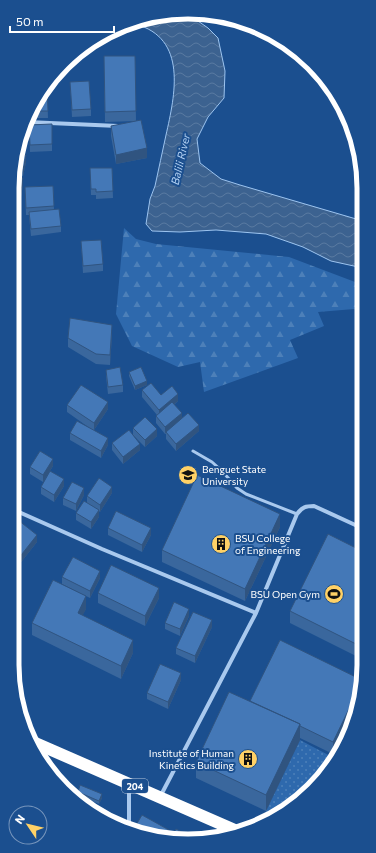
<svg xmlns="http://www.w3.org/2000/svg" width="376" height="853" font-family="Commissioner,sans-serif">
<defs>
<pattern id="grass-dots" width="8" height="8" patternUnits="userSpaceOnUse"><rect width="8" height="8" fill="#2e69ad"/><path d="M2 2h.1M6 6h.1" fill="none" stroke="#4d80b9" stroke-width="1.8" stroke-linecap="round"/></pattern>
<pattern id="forest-firs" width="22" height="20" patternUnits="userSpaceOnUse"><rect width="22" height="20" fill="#2e69ad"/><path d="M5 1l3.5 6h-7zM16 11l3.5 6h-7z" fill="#4d80b9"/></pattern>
<pattern id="water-waves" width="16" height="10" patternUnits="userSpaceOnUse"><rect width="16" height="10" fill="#3c6290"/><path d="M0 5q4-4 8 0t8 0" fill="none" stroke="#597aa1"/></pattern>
</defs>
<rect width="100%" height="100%" fill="#1b4f8f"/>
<path fill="url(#grass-dots)" d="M300 740 334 758 320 781 276 818 263 822 266 811Z"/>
<path fill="url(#forest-firs)" d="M124 228 136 239 156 244 289 257 363 285V313L354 309 318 312 324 326 290 340 298 358 204 392 200 362 178 367 132 346 116 314Z"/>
<path fill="url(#water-waves)" stroke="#9cc4f0" d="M177 12 188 14 208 28 218 38 225 71 224 98 208 117 197 139 200 163 221 179 240 185 363 221V268L331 261 303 247 266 234 216 230 180 232 152 231 146 224 150 199 155 186C159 169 162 152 166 135 175 95 188 38 135 24Z"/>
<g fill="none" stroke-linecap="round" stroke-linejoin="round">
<path stroke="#a9c9ee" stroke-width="3" d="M193 451 212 462 222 471 237 488 246 494 297 514"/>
<path stroke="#a9c9ee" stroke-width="4" d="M27 122 118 126
M12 509 102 549 256 613
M160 797 256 613 297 514C302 507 306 506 314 506L364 529
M129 828V786"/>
<path stroke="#fff" stroke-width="12" d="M33 742 237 831"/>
</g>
<path fill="#3a679d" d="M104 56H135L136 121 105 122Z
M64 66V70H58Z
M70 82 91 109V116L72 117Z
M47 87 48 118H29Z
M29 125 52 144V151L30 152Z
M111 126 147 158 116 164 111 136Z
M18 154 26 162 23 176 14 175Z
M90 168H112L113 198 96 199V195H91Z
M23 185 19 209 12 208V188Z
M53 186 54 210 61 226V232L31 236 29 215H26L25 187Z
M12 224H16V237H12Z
M81 241 103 264V271L83 273Z
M112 335 110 365 96 364 68 347V338Z
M106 370 123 385V392L108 394 106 376Z
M129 372 147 385 135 390 129 376Z
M142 390 161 395 178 401 174 405 182 418 199 431 176 451 166 439V434H165L156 423V416L157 415 142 397Z
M67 405 108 409 94 430 108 445 101 458 70 440V433L91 429 67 412Z
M133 428 157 436 145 447 133 435Z
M112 443 140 450 123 464 112 450Z
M53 466 43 482 30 474V467Z
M363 469V493L359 491V478Z
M64 486 54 502 41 494V487Z
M112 493 100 512 99 511V517L91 529 76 520V513L87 503V496Z
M84 495 76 511 63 505V498Z
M12 527 37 542 18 566 12 561Z
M280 527 245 601 162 562V550Z
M108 528 151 535 142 552 108 535Z
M364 552V660L290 623V611Z
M62 577 100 578 90 598 62 584Z
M98 593 159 598 145 626 98 603Z
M86 609 82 615 133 653 121 679 32 635V623Z
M189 616 180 636 165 629V623Z
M212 627 195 663 176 654V648Z
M181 680 168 709 147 699V693Z
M362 680 333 754 300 738V740L266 811 196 778V762L250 701Z
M78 792 102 798 99 804 78 795Z"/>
<path fill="#305480" d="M147 148V158L116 164V155Z
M26 155V162L23 176V170Z
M23 178V185L19 209V202Z
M112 325V335L110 365V355Z
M147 381V385L135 390V386Z
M178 394V401L159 417V410Z
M108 402V409L94 430V423Z
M182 413V420L166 432 165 434V427Z
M199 425V431L176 451V444Z
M157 429V436L145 447V440Z
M19 436V443L12 452V445Z
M108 438V445L101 458V451Z
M140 444V450L123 464V457Z
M53 459V466L43 482V475Z
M64 479V486L54 502V495Z
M112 487V493L100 512V505Z
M84 488V495L76 511V504Z
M99 510V517L91 529V522Z
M280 514V527L245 601V589Z
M151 528V535L142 552V545Z
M37 535V542L18 566V559Z
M100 571V578L90 598V591Z
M159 588V598L145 626V616Z
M86 596V609L78 625V613Z
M189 609V616L180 636V629Z
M212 620V627L195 663V656Z
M133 640V653L121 679V666Z
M181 673V680L168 709V702Z
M361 684 358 703 333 754V742Z
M300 724V740L266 811V795Z
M64 780V788L62 786Z
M102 794V798L99 804V801Z
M169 830V837L168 838H164Z"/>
<path fill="#4478b7" stroke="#305480" d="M104 56H135L136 111 105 112Z
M89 81 91 109 72 110 70 82Z
M47 87 48 111H33Z
M141 120 147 148 116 155 111 126Z
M52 124V144L30 145 29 125Z
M18 154 26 155 23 170 15 168Z
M90 168H112L113 191 96 192V189H91Z
M14 176 23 178 19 202 12 201V188Z
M53 186 54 206 26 208 25 187Z
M59 209 61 226 31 229 29 212Z
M12 224H16V234H12Z
M101 240 103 264 83 266 81 241Z
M70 318 112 325 110 355 96 354 68 338Z
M120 367 123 385 108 387 106 370Z
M141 367 147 381 135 386 129 372Z
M151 383 161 395 172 386 178 394 159 410 142 390Z
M81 385 108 402 94 423 67 405Z
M172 402 182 413 165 427 156 416Z
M188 413 199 425 176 444 166 432Z
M145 417 157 429 145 440 133 428Z
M77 421 108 438 101 451 70 433Z
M129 430 140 444 123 457 112 443Z
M12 431 19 436 12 445Z
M40 451 53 459 43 475 30 467Z
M363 469V480L359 478Z
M50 471 64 479 54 495 41 487Z
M197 475 280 514 245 589 162 550Z
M99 478 112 487 100 505 87 496Z
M72 482 84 488 76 504 63 498Z
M84 501 99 510 91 522 76 513Z
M116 511 151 528 142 545 108 528Z
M18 520 37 535 18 559 12 554V527Z
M328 534 364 552V648L290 611Z
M73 557 100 571 90 591 62 577Z
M111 565 159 588 145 616 98 593Z
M53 580 86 596 78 613 133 640 121 666 32 623Z
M174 602 189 609 180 629 165 623Z
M193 612 212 620 195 656 176 648Z
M280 640 362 680 361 684 333 742 300 726V724L250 701Z
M160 664 181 673 168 702 147 693Z
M229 692 300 724 266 795 196 762Z
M52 775 64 780 62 786 56 781Z
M80 785 102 794 99 801 78 792Z
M142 815 169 830 164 838H154L133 830Z
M176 829 194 838 193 839 171 838Z"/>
<defs>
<g id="university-disc" transform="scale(1)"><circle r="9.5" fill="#ffd166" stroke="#1b4f8f"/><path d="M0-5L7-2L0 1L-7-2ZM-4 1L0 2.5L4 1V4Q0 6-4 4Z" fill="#111"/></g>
<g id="building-disc" transform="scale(1)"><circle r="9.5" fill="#ffd166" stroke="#1b4f8f"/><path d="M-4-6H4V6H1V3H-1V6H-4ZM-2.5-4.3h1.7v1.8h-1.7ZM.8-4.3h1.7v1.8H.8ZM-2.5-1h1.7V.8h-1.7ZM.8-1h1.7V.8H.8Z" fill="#111"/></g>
<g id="stadium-disc" transform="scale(1)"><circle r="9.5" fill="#ffd166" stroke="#1b4f8f"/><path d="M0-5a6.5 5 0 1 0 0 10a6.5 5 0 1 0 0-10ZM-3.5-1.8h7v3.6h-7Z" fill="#111"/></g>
</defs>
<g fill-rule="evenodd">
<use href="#university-disc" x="188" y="475"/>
<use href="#building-disc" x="221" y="544"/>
<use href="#stadium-disc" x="334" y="594"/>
<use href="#building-disc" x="248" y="759"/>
</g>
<g text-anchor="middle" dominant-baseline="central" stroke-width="4" stroke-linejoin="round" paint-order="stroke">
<rect fill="#1b4f8f" stroke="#bbcadd" stroke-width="1" x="122" y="779" width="26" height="14" rx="3"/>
<g font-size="9" font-weight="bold" fill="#fff">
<text x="135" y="786">204</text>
</g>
<g font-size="10" fill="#fff" stroke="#1b4f8f" text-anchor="start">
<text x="202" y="469">Benguet State<tspan x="202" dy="12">University</tspan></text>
<text x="235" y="538">BSU College<tspan x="235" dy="12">of Engineering</tspan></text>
<text x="320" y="594" text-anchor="end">BSU Open Gym</text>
<text x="234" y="753" text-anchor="end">Institute of Human<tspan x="234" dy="12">Kinetics Building</tspan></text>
</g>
<g font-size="11" font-style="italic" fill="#b5d3f5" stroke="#1b4f8f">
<text transform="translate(180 159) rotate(-77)">Balili River</text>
</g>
</g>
<path d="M0 0H376V853H0ZM188 19H188A169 169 0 0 1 357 188V665A169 169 0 0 1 188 834H188A169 169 0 0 1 19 665V188A169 169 0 0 1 188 19Z" fill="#1b4f8f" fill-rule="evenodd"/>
<path fill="none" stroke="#fff" stroke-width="5" d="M188 19H188A169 169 0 0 1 357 188V665A169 169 0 0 1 188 834H188A169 169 0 0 1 19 665V188A169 169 0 0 1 188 19Z"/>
<g transform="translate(28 825) rotate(305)"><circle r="19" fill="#1b4f8f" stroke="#7695bc"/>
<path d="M0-3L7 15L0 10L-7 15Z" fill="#ffd166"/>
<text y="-6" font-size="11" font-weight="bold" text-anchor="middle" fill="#ffffff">N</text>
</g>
<path d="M10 26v6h104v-6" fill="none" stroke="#ffffff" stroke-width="2"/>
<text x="16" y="26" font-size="12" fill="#ffffff" stroke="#1b4f8f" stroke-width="3" paint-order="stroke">50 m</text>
</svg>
